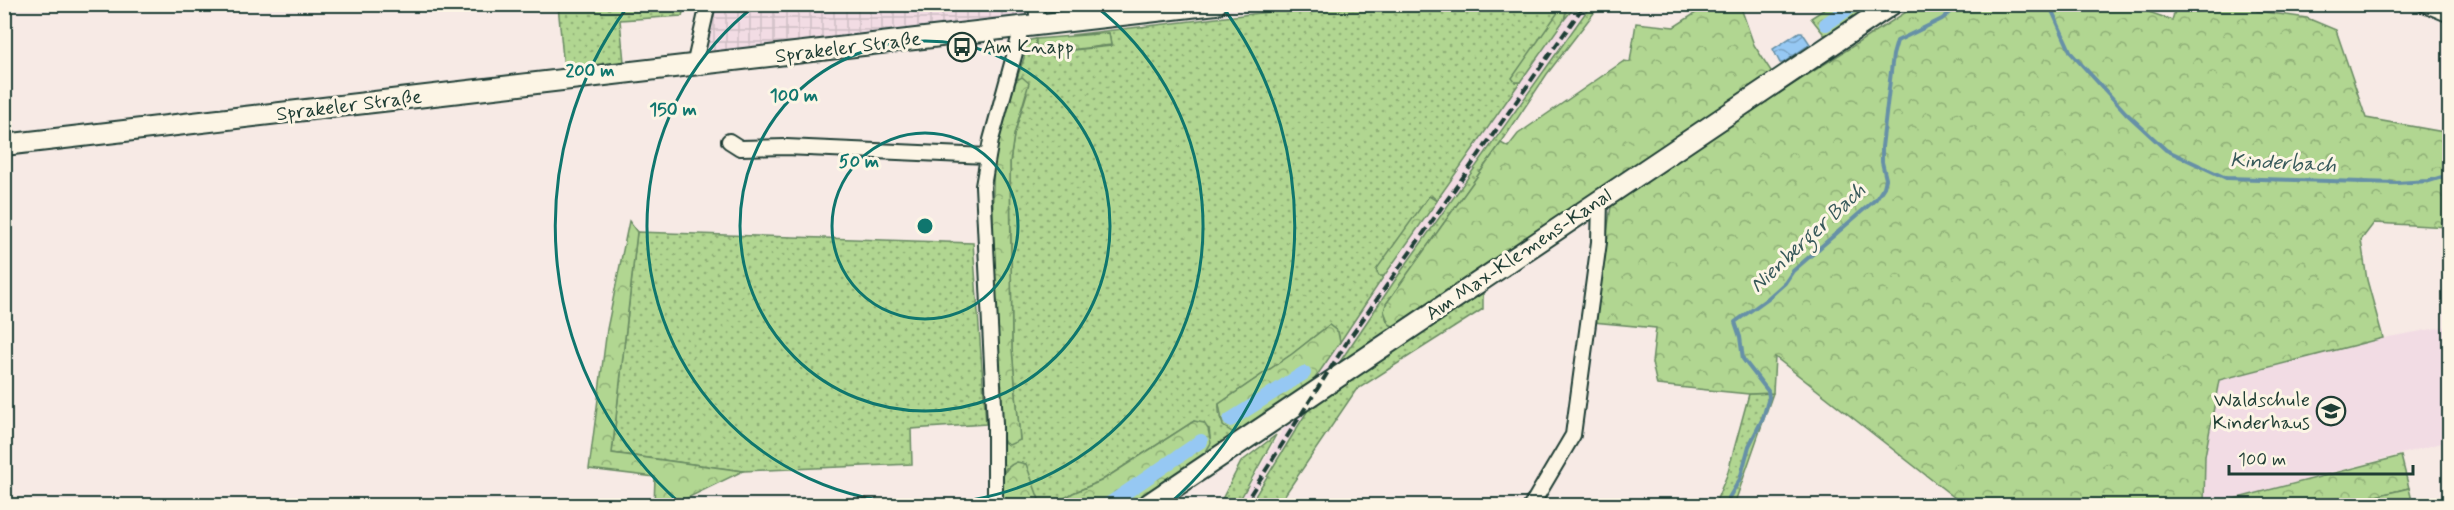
<svg xmlns="http://www.w3.org/2000/svg" width="2454" height="510" font-family="Mynerve,sans-serif">
<defs>
<pattern id="industrial-grid" width="8" height="8" patternUnits="userSpaceOnUse" patternTransform="scale(1.5)"><rect width="8" height="8" fill="#f2dce4"/><path d="M0 4h8M4 0v8" fill="none" stroke="#cfbec4"/></pattern>
<pattern id="grass-dots" width="8" height="8" patternUnits="userSpaceOnUse" patternTransform="scale(1.5)"><rect width="8" height="8" fill="#b1d691"/><path d="M2 2h.1M6 6h.1" fill="none" stroke="#8faf77" stroke-width="1.8" stroke-linecap="round"/></pattern>
<pattern id="forest-crowns" width="20" height="18" patternUnits="userSpaceOnUse" patternTransform="scale(1.5)"><rect width="20" height="18" fill="#b1d691"/><path d="M2 6a3 3 0 1 1 6 0M12 15a3 3 0 1 1 6 0" fill="none" stroke="#8faf77"/></pattern>
<pattern id="water-waves" width="16" height="10" patternUnits="userSpaceOnUse" patternTransform="scale(1.5)"><rect width="16" height="10" fill="#96c8f3"/><path d="M0 5q4-4 8 0t8 0" fill="none" stroke="#7aa4c6"/></pattern>
</defs>
<rect width="100%" height="100%" fill="#f7eae5"/>
<filter id="ink" filterUnits="userSpaceOnUse"><feTurbulence type="fractalNoise" baseFrequency=".0167" numOctaves="2"/><feDisplacementMap in="SourceGraphic" scale="12" xChannelSelector="R" yChannelSelector="G"/><feConvolveMatrix kernelMatrix="1 2 1 2 8 2 1 2 1" color-interpolation-filters="sRGB"/></filter>
<g filter="url(#ink)">
<path fill="#f2dce4" d="M1576 5H1591L1336 366 1258 487 1249 505 1237 506 1307 390 1520 82Z
M2449 326V441L2211 505 2204 506 2205 456 2219 380 2383 338Z"/>
<path fill="url(#industrial-grid)" d="M710 5H1110L699 58Z"/>
<path fill="url(#grass-dots)" stroke="#688a62" stroke-width="1.5" d="M558 5V4L685 5 682 16 620 20 624 62 564 69Z
M1328 5H1576L1564 20 1566 13 1563 9 1516 82H1520L1437 200 1432 196 1379 275 1384 276 1340 342 1338 332 1329 325 1292 354 1219 404C1218 421 1224 432 1242 431L1197 461C1208 450 1212 445 1209 429L1194 421 1101 481 1073 493 1052 506 1041 505 1025 464 1006 468 1003 474 1002 437 1003 441 1020 440 1012 349 1010 162 1014 135 1027 93 1018 78 1016 81 1024 58 1025 41 1036 39V54L1111 46 1109 33 1071 35Z
M1591 5H1600L1547 74 1501 143 1386 304C1385 314 1384 324 1395 327L1335 369 1402 270Z
M637 232 973 243 986 424 911 429 912 464 743 471 612 453Z
M1483 293V309L1356 390 1278 505 1249 506 1311 405Z
M1773 393 1734 505 1714 506 1727 475 1749 394Z
M1276 435 1237 505H1219L1241 462Z"/>
<path fill="url(#forest-crowns)" stroke="#688a62" stroke-width="1.5" d="M1708 5H1740L1754 45 1773 74 1395 327 1389 324 1384 311 1386 304 1501 143 1508 147 1518 134 1624 61 1630 62 1636 23 1674 27Z
M1831 5H1881L1826 37 1811 18Z
M1917 5H2143V10L2172 20 2177 5H2257V11L2307 18 2336 30 2366 118 2449 133V227L2374 223 2361 240 2367 280 2383 338 2219 380 2205 456 2204 505H1964L1775 357 1773 393 1749 394 1657 385 1652 363 1656 328 1593 322 1612 200Z
M1561 8 1566 11 1564 20 1520 82H1515L1512 78Z
M1109 33 1111 45 1036 54V39Z
M1022 77 1029 83 1014 135 1010 162 1012 349 1020 440 1009 445 1005 443 1002 437C998 369 994 302 993 235 993 207 992 179 995 152 999 128 1009 104 1016 81Z
M1429 196 1437 201 1384 276H1379L1376 270Z
M629 221 637 232 612 453 743 471 673 505H654L655 477 589 469 607 329Z
M1329 325 1338 332 1340 342 1307 390 1242 431 1232 432 1223 426 1219 404 1292 354Z
M1194 421 1204 423 1208 429 1211 443 1204 455 1131 505 1052 506 1073 493 1101 481Z
M2401 456 2409 488 2339 505H2211Z
M1017 462 1026 464 1041 505H1002C1002 488 998 469 1017 462Z"/>
<path fill="#b1d691" stroke="#688a62" stroke-width="1.5" d="M2409 488 2413 505H2339Z"/>
<path fill="url(#water-waves)" stroke="#6690a7" stroke-width="1.5" d="M1799 32H1802L1810 44 1783 63H1780L1773 49Z"/>
<g fill="none" stroke-linecap="round" stroke-linejoin="round">
<path stroke="#6690a7" stroke-width="4" d="M2049 4 2071 53 2126 113 2166 150 2226 178 2396 183 2429 181 2442 177 2450 178
M1724 506 1740 479 1749 446 1763 418 1769 397 1768 391 1743 359 1740 337 1735 322 1767 299 1785 283 1793 271 1876 199 1884 187 1886 179 1882 162V147L1893 55 1897 41 1942 19 1961 4"/>
<path stroke="#96c8f3" stroke-width="14" d="M1826 24 1855 4
M1230 420 1304 373
M1106 506 1201 441"/>
<g stroke="#1f3d34" stroke-width="18">
<path id="minor" d="M1036 4 1038 25
M2424 4 2450 15
M694 66 708 4
M729 141 740 148 786 147 987 156
M995 506V424L983 186 991 140 1019 38 1018 28
M1531 506 1573 435 1599 242 1600 200"/>
</g>
<g stroke="#1f3d34" stroke-width="24">
<path id="secondary" d="M4 145 1216 4
M1146 506 1892 4"/>
</g>
<use href="#minor" stroke="#fcf5e5" stroke-width="14"/>
<use href="#secondary" stroke="#fcf5e5" stroke-width="20"/>
<path stroke="#1f3d34" stroke-width="4" stroke-dasharray="9 4.5" stroke-linecap="butt" d="M1243 506 1349 339 1585 4"/>
</g>
</g>
<g fill="none" stroke="#0f766e" stroke-width="3">
<circle cx="925" cy="226" r="93"/>
<circle cx="925" cy="226" r="185"/>
<path d="M1094 5A278 278 0 1 1 756 5"/>
<path d="M682 505A370 370 0 0 1 628 6M1222 6A370 370 0 0 1 1168 505"/>
</g>
<defs>
<g id="bus-ring" transform="scale(1.5)"><circle r="9.5" fill="#fcf5e5" stroke="#1f3d34" stroke-width="1.5"/><path d="M-5-6H5V4H4V6H2V4H-2V6H-4V4H-5ZM-3.5-4V0h7V-4ZM-3.5 1.2v1.5H-2V1.2ZM2 1.2v1.5H3.5V1.2Z" fill="#1f3d34"/></g>
<g id="school-ring" transform="scale(1.5)"><circle r="9.5" fill="#fcf5e5" stroke="#1f3d34" stroke-width="1.5"/><path d="M0-5L7-2L0 1L-7-2ZM-4 1L0 2.5L4 1V4Q0 6-4 4Z" fill="#1f3d34"/></g>
</defs>
<g fill-rule="evenodd">
<use href="#bus-ring" x="962" y="47"/>
<use href="#school-ring" x="2331" y="411"/>
</g>
<g text-anchor="middle" dominant-baseline="central" stroke-width="6" stroke-linejoin="round" paint-order="stroke">
<g font-size="20" fill="#1f3d34" stroke="#fcf5e5" text-anchor="start">
<text x="983" y="47">Am Knapp</text>
<text x="2310" y="400" text-anchor="end">Waldschule<tspan x="2310" dy="23">Kinderhaus</tspan></text>
</g>
<g font-size="20" fill="#1f3d34" stroke="#fcf5e5">
<text transform="translate(848 48) rotate(-7)">Sprakeler Straße</text>
<text transform="translate(349 106) rotate(-7)">Sprakeler Straße</text>
<text transform="translate(1519 255) rotate(-34)">Am Max-Klemens-Kanal</text>
</g>
<g font-size="21" font-style="italic" fill="#37595a" stroke="#fcf5e5">
<text transform="translate(2283 163) rotate(3)">Kinderbach</text>
<text transform="translate(1808 238) rotate(-43)">Nienberger Bach</text>
</g>
</g>
<circle cx="925" cy="226" r="9" fill="#0f766e" stroke="#fcf5e5" stroke-width="3"/>
<g font-size="18" text-anchor="middle" font-weight="bold" fill="#0f766e" stroke="#fcf5e5" stroke-width="6" stroke-linejoin="round" paint-order="stroke">
<text x="590" y="76">200 m</text>
<text x="794" y="101">100 m</text>
<text x="673" y="115">150 m</text>
<text x="859" y="167">50 m</text>
</g>
<rect width="2454" height="510" fill="none" stroke="#fcf5e5" stroke-width="24"/>
<rect x="12" y="12" width="2430" height="486" fill="none" stroke="#1f3d34" stroke-width="2" filter="url(#ink)"/>
<path d="M2229 465v9h184v-9" fill="none" stroke="#1f3d34" stroke-width="3"/>
<text x="2238" y="465" font-size="18" fill="#1f3d34" stroke="#fcf5e5" stroke-width="4.5" paint-order="stroke">100 m</text>
</svg>
